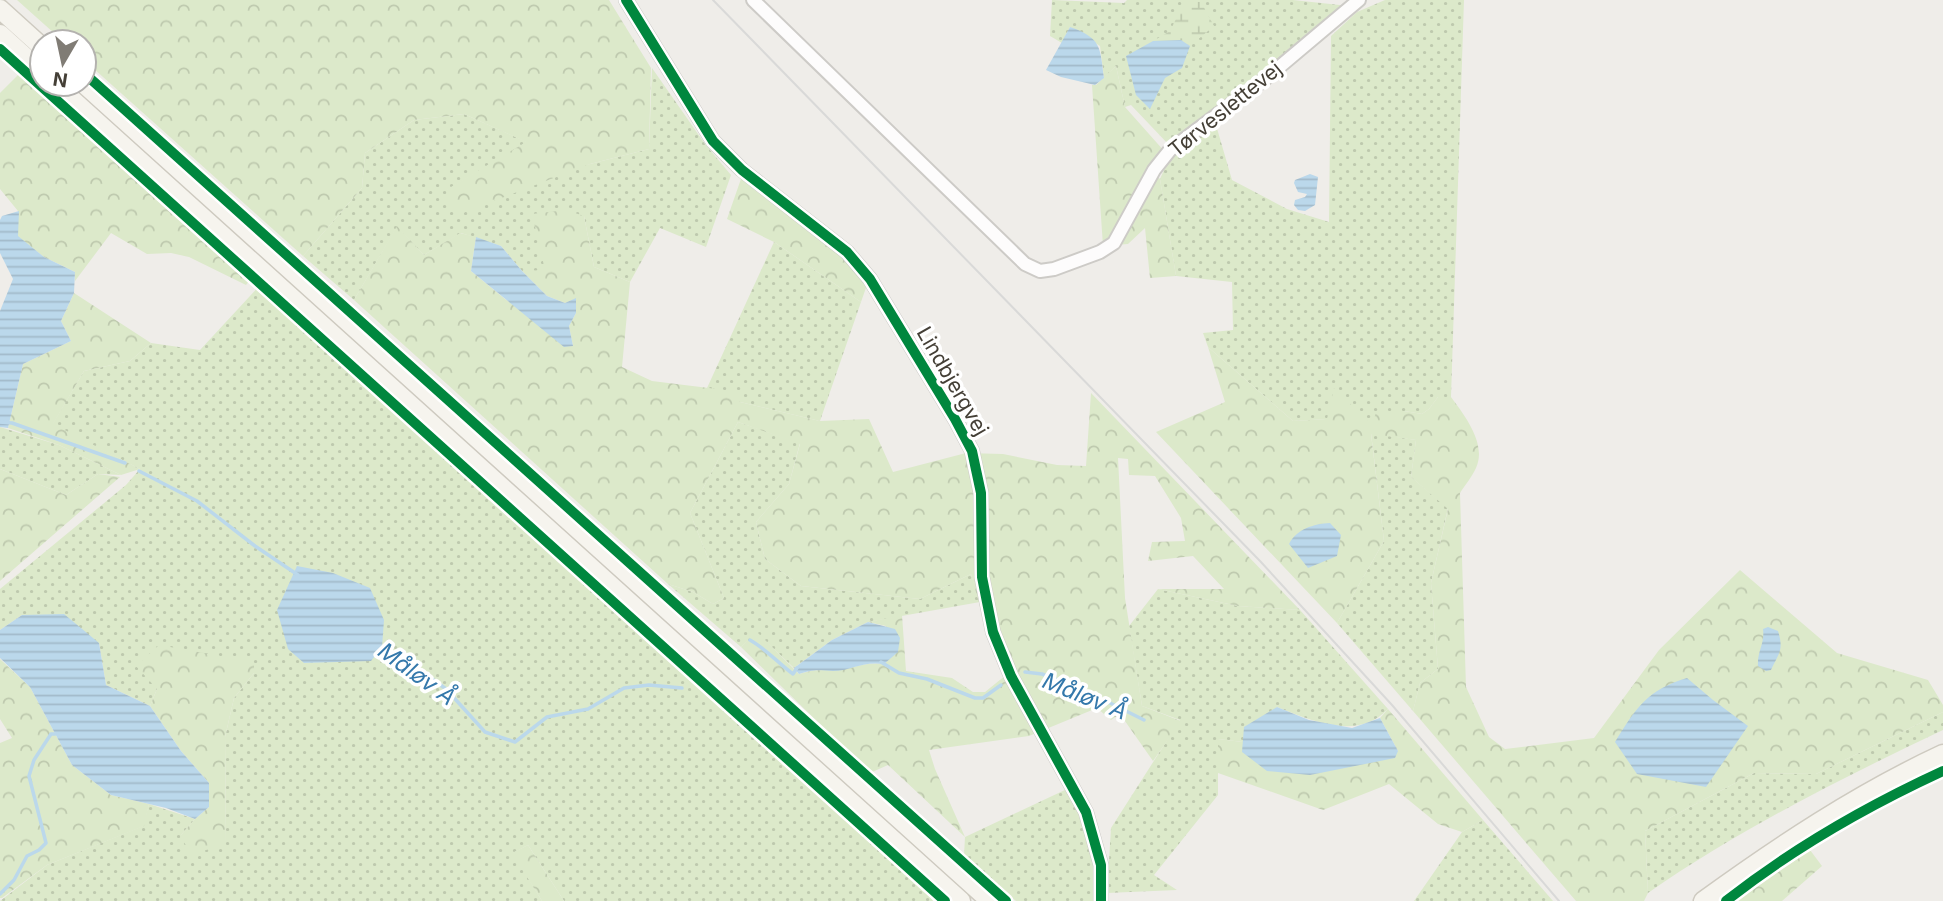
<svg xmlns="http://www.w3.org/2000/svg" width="1943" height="901" font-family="Inter,sans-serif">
<defs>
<pattern id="grass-dots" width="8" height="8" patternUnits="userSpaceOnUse" patternTransform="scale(1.75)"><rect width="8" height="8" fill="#dce9ca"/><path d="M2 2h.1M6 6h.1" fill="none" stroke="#bec9ae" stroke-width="1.8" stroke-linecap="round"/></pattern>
<pattern id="forest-crowns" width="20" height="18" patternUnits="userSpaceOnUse" patternTransform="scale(1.75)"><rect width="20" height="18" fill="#dce9ca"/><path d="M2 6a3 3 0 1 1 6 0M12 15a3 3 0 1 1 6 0" fill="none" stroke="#bec9ae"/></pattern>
<pattern id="wetland-marsh" width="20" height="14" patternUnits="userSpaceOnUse" patternTransform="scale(1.75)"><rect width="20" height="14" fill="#dce9ca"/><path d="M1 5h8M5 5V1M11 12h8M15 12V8" fill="none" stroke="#bec9ae"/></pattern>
<pattern id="water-rules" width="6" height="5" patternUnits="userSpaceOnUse" patternTransform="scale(1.75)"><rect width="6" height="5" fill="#bbd8eb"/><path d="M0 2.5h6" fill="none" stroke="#a2baca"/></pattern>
</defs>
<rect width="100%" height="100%" fill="#efede9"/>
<path fill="url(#grass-dots)" d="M1052 0 1124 3 1127 0H1293L1349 6 1264 75 1169 145 1131 105 1125 107 1116 66 1104 78 1100 46 1070 27 1062 43 1050 36Z
M1385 0H1464L1451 397H1438L1429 409 1422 414 1404 411 1373 426 1328 419 1293 421 1208 347 1203 333 1233 330 1232 282 1176 276 1160 179 1172 152 1216 125 1232 180 1287 209 1329 222 1331 36 1357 12Z
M652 68 705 144 731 175 706 247 660 228 630 282 594 267 584 216 545 271H522L501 246 461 233 424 255 397 227 354 300 303 256 362 188 365 153 414 120 464 114 527 142 447 190 590 164 649 149Z
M774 242 861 302 820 421 740 402 707 388Z
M261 284 919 880 933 901H564L528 845 513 853 542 901H0L47 865 143 826 149 804 195 819 181 835 226 843 225 737 234 698 254 673 157 689 150 706 106 685 99 643 22 615 0 630V589L126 485 140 469 52 425 84 371 130 361 151 343 200 350Z
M738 422 800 443 789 484 756 522 765 559 801 586 920 599 971 574 980 602 868 622 832 640 794 668 756 632 741 647 668 584 693 592 713 604 724 598 690 513Z
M0 427 59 445 121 475 98 474 66 495 0 469Z
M1371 433 1416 440 1411 477 1448 508 1431 583 1438 669 1420 683 1413 711 1337 623 1384 541Z
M1158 589 1238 606 1300 610 1388 709C1358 741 1312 721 1277 707L1243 742 1218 739V795L1154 875 1177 890 1107 893 1111 828 1180 720 1142 706 1129 626Z
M1943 712V730C1842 778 1740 829 1648 893L1645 831 1754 773 1816 774Z
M1067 789 1083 816 1096 867 1094 901H1016L964 855 965 837Z
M1483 820 1553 901H1414L1462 832Z"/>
<path fill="url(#forest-crowns)" d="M17 0H609L651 68 649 149 590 164 455 216 446 190 526 142 464 114 414 120 365 153 362 188 303 256 84 60V42H64Z
M1116 66 1125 107 1165 152 1151 169 1160 179 1176 276 1150 278 1145 228 1128 244 1103 246 1092 85H1096Z
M20 73 251 279 246 285 189 257 171 253 147 254 111 233 75 281V272L44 257 17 236 18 211 0 189V93Z
M742 176 846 255 868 282 861 302 774 242 727 219Z
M566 210 584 216 594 267 630 282 622 367 652 381 733 391 740 402 820 421 869 419 893 472 966 453 1003 454 1057 465 1086 466 1091 393 1300 610 1238 606 1158 589H1224L1193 556 1148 561 1152 542 1185 541 1181 518 1155 476 1129 475 1128 459 1118 458 1125 598 1142 706 1181 721 1153 761 1120 714 1111 720 1097 708 1029 736 929 750 935 769 965 837 888 765 870 773 741 647 756 631 799 674C814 669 818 670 833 670 850 671 861 661 884 664L890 658 886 626 868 622 902 615 906 671 952 678 973 692H985L1006 675 989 639 971 574 920 599 801 586 765 559 756 522 789 484 800 444 738 422 690 513 724 598 713 604 693 592 668 584 354 300 397 226 424 255 460 233 476 237 471 271 505 299 573 346 569 326 576 313V299L565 303 547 296 522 271 545 270 532 214Z
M74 293 151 343 130 361 84 371 53 424 140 469 121 475 59 445 8 428 23 364 71 341 61 321Z
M1208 347 1293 421 1327 419 1334 388 1372 425 1376 412 1404 411 1422 414 1429 409 1438 397H1451C1465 416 1487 444 1476 468 1472 477 1465 485 1460 493L1466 687 1489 737 1505 749 1594 738 1659 650 1740 570 1837 653 1928 680 1943 705V712L1816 774 1754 773 1645 831 1648 893 1644 901H1576L1413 711 1420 683 1438 669 1431 583 1448 509 1411 477 1416 440 1371 434 1384 541 1337 623 1156 432 1225 402Z
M0 469 66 495 98 474 120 477 0 581Z
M159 645 254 662V673L234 698 225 737 226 843 192 855 180 836 195 819 209 807V783L181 751 150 706 157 689 136 666Z
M0 659 30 687 72 765 111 795 149 804 144 826 47 865 2 898H0V743L12 738 0 719Z
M1388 709 1483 820 1462 832 1438 824 1389 784 1323 810 1218 773V739L1243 742 1310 775 1398 751 1380 718Z
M528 845 564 901H542L512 853Z
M1810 850 1822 866 1782 901H1736Z"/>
<path fill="url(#wetland-marsh)" d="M1185 1 1201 2 1214 26 1190 46 1181 40 1153 41 1170 31Z"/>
<path fill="url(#water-rules)" d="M1070 27C1102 38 1100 48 1104 78L1095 85 1061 77 1046 70Z
M1181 40 1190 46 1182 68 1165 78 1150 109 1136 95 1126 56 1153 41Z
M1310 174 1318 177 1315 205 1305 211 1298 210 1294 205 1295 200 1305 197 1307 194 1298 192 1294 183 1295 180Z
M19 211 18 236 44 257 75 272 74 293 61 321 71 341 23 364 8 428 0 427V311L13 279 0 253V220L2 216Z
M476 237 501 246 522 271 547 296 565 303 576 298V313L569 326 573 346 564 347 471 271Z
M1330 523 1341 535 1337 556 1308 568 1289 544C1297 529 1313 524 1330 523Z
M297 566 333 573 370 588 384 620 382 647 371 661 304 663 288 649 277 610Z
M64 614 99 643 106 685 150 706 181 751 209 783V807L195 819 166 808 111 795 72 765 30 687 0 658V630L22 615Z
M868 622 895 629 900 638 898 652 884 664C861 661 850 671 833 671 818 670 814 669 799 674L794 668 832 640Z
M1768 627 1778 631C1784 650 1779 653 1771 670L1766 671 1758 666C1757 651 1765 644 1763 629Z
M1687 678 1713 700 1748 726 1706 787 1637 774 1615 742C1636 708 1647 690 1687 678Z
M1277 707 1309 720 1352 728 1380 718 1398 751 1395 758 1310 775 1267 771 1242 752 1244 727Z"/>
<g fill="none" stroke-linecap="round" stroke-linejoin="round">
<path stroke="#bbd8eb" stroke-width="3.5" d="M0 422 12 423 125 463
M139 471 197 501 255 546 298 575
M750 640C766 649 778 663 793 674L797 668
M379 648 403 663 424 673 446 689 485 732 515 742 547 717 588 709 624 688 649 685 682 688
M881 662 899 673 927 679 975 698H983L1001 685
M1025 672 1042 674 1060 681 1085 696 1104 700 1144 720
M0 894 14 880 27 856 39 850 46 843 29 776 34 760 51 734H55"/>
<g stroke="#cdcbc7" stroke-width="16">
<path id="street" d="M626 0 713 141 742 170 847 252 870 279 955 419 972 451 981 493 982 577 993 632 1011 676 1086 812 1101 865V901
M753 0 1025 264 1040 271 1054 269 1100 252 1114 243 1154 170 1170 150 1265 79 1359 0"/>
</g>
<g stroke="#cecac0" stroke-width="21">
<path id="secondary" d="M0 9 42 47
M0 34 42 72
M55 84 961 901
M84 84 990 901
M1703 901C1779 846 1857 794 1943 754"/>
</g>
<use href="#street" stroke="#fdfcfc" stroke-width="12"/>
<use href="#secondary" stroke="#f6f4ee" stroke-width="18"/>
<path stroke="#d9d9d8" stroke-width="2" d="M713 0 1260 561 1392 705 1559 901"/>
<g stroke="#fff" stroke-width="15">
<path id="cycleway" d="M626 0 713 141 742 170 847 252 870 279 955 419 972 451 981 493 982 577 993 632 1011 676 1086 812 1101 865V901
M0 49 945 901
M84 73 1006 901
M1726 901C1792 849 1867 806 1943 771"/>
</g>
<use href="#cycleway" stroke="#00873e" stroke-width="10"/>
</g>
<g text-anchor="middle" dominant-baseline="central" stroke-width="7" stroke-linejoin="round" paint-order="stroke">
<g font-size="21" fill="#443f36" stroke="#fff">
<text transform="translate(1225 109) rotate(-39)">Tørveslettevej</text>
<text transform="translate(953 381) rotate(60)">Lindbjergvej</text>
</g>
<g font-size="23" font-style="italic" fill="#3478ab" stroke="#fff">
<text transform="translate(417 674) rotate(36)">Måløv Å</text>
<text transform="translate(1085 696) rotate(22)">Måløv Å</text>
</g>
</g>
<g transform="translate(63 63) rotate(189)"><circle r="33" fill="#ffffff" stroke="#b4b2af" stroke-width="2"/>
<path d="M0-5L12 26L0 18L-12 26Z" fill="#807c75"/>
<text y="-10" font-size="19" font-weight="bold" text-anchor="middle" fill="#443f36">N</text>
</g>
</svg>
